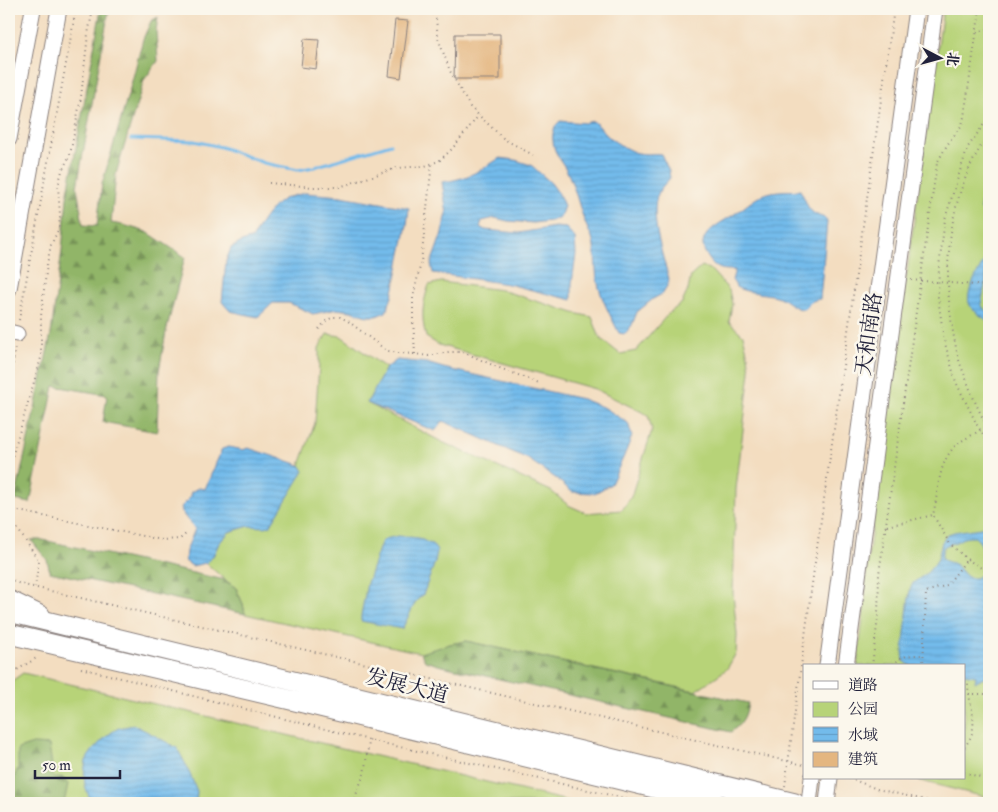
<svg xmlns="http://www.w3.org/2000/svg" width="998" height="812" font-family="'IM FELL Double Pica','Noto Serif SC',serif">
<defs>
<pattern id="forest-firs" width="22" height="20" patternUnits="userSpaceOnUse" patternTransform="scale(1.25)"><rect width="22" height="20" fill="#91b568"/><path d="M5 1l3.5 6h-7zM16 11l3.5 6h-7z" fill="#769357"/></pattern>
<pattern id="water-rules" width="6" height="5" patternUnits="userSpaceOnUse" patternTransform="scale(1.25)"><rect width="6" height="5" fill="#73bbeb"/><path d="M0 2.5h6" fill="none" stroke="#63a0ca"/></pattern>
</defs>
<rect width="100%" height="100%" fill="#fbf7ec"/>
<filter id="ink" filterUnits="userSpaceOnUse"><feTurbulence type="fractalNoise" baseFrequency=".02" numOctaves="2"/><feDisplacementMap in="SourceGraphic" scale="10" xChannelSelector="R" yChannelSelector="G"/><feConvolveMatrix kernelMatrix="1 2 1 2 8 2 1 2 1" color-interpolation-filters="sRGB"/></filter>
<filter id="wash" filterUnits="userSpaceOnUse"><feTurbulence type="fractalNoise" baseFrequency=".0096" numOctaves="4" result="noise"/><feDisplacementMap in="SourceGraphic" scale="20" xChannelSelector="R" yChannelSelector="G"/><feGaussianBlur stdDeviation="1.12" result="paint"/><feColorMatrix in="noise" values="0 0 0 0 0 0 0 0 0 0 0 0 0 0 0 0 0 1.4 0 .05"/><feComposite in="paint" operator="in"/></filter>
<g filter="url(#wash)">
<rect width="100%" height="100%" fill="#f3ddc0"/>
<path fill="#b7d378" stroke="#6c7a5a" d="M943 9H989V798L909 778H964V666H857L865 602 866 572Z
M702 266 711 270 729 290 732 304 729 322 743 335 748 356 750 371 736 489 733 593 737 635 736 653 727 669 695 691 466 641 450 644 421 653 245 614 243 604 236 588 225 580 206 563 213 556 219 543 229 532 249 526 303 471 300 465 315 423 319 365V348L327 334 341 336 386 368 367 403 442 442 551 491 568 505 586 513 622 510 631 497 652 430 648 415 595 389 439 345 426 337C421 317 422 305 429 285L441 282 501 290 574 313 592 317 600 338 620 354 636 351 669 313 682 303 688 290 691 276Z
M23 673 576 803H9V683Z"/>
<path fill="url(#forest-firs)" stroke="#5a6c52" d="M101 9H109L77 187 83 225 97 226 102 184 131 85 143 39 151 21 158 17 156 31 158 61 144 80 116 174 111 223 123 225 147 232 185 257 166 332 159 371 157 432 103 422 107 395 54 386 30 503 15 500 51 334 62 250 67 198Z
M31 540H43L225 580 236 588 243 604 245 614 50 572 47 560Z
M466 641 748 703C746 717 742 723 731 732L438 665 425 661 421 653 450 644Z
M33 744 49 745 54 779 62 777 68 784 64 803H9V786L12 783 18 768V749Z"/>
<path fill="url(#water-rules)" stroke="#4a6e93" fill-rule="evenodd" d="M560 121 585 123 593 121C600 125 603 133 610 138 615 142 631 152 638 153 646 155 654 153 661 154L669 171 670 178C666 183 660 188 658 194 649 215 663 257 669 279L667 286 662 294 653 299 637 312 632 325 625 334 619 333C611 317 600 297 597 279 595 266 596 251 592 237 591 234 588 231 587 227 579 208 575 187 566 169 560 159 554 153 553 141 552 133 554 126 560 121Z
M500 158 515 160 531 165 551 183 559 194 564 206 560 217 550 221 533 223 508 221 495 218 482 221 480 227 485 230 519 233 555 227 566 228 575 238 576 254 572 283V300L508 284 433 273 431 264 441 236 447 214 442 182C468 179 479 171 500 158Z
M989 159V212H986L980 209 983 184 986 178V167Z
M800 190C809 205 805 212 825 218L827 222 820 299C812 300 809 303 804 309 794 309 788 301 779 297 768 293 745 293 736 287 736 286 733 281 732 280L735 270C722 270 717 270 709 259 706 254 703 250 703 244 704 230 723 222 733 215 746 207 756 195 772 192 781 190 791 191 800 190Z
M305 193 341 196 409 208 407 225 392 297 386 312 376 316H367L351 311 337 309 313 314 289 303H273L258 317 230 311 222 302 226 261 231 248 242 242 253 238C258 225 270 208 282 200 288 196 298 195 305 193Z
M989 253V267L986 272V280L981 304 984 309 989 312V322C983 317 972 311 969 303 965 290 983 264 989 253Z
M397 360 427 363 443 368 582 399 605 408 628 423 632 436 624 456 611 484 595 493 572 492 557 479 528 459 443 421 435 431 367 403 386 368Z
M229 447 243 450 248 448 300 465 304 471 270 526 264 527 249 526 229 532 219 543 213 556 206 563 192 566 185 561 186 551 195 529C190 521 182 517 181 507L189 499 191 492 199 488 205 489 222 449Z
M989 522V674L975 682 976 676 964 674V666H911L904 661 903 652 908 605 910 590 913 583 927 573 934 565 938 559 942 542 948 534 954 532 981 528ZM970 537H975C978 540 981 543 982 547 986 556 986 580 971 578 964 577 961 568 956 565 952 562 946 562 942 559 941 542 947 547 958 541 963 538 962 538 970 537Z
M398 536 419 538 428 543 432 544 437 551 435 562 423 595 416 601 402 629 361 621V616L367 583 381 543 385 539Z
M134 725 152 734 177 748 186 765 197 791 196 803H91C90 797 86 791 85 785 84 778 84 768 86 761 90 751 109 732 119 728 123 727 129 726 134 725Z"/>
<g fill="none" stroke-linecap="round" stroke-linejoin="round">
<path stroke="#73bbeb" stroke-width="3" d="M131 139 194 141 221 147 264 163 298 170 314 167 391 144"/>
</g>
<g id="blocks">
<path fill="#e4b680" d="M395 20 408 21 401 78 389 76Z
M455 34H500V79H454Z
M304 39 319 40 316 69 301 67Z"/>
</g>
</g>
<g filter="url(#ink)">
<use href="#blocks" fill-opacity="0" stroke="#8a807e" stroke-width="1"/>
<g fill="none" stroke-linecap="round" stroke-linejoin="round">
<g stroke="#8a807e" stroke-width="17">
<path id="minor" d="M9 139 33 9
M9 289 59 9
M9 332 17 334
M9 598 42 614
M827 666 916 9
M846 666 935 9
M809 803 812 778
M827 803 830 778"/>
</g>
<g stroke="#8a807e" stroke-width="21">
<path id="major" d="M9 612 795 803
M9 634 295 701 716 803"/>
</g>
<path stroke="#8a807e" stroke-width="2" stroke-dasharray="1 4" stroke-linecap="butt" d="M435 9 438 38 450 71 470 107 504 139 533 155
M9 24 11 9
M977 32 989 29
M989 117 968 147 959 174 945 219 939 267 938 297 944 340 956 382 977 425 989 443
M989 134C944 198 940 282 958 356 960 365 964 373 967 381 973 398 980 414 989 429
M269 183 313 187H339L397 168 425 166 439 161 452 149 479 115
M911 280 989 286
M19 320 76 9
M319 329 326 321 333 317H340L348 321 379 345 388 351 398 353 415 354 428 356 449 352H461L470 355 497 367 539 383
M415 354 413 319V298L421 262 432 163
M9 399 15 347
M989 425C980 431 963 439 956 445 937 464 939 491 933 515L950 544 967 559 989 573
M9 465 10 464 41 358V316L47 264 51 245 59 228 60 215 58 186 62 171 70 155 81 97 88 34 93 9
M9 509 162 540 180 539 188 532
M9 516 39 561 35 587
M887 526 933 515
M9 578 20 584 804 765
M872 666 878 617 879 574 937 163 947 145 962 125 964 117 980 9
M894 666C899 654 912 655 923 655
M923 666 926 592 947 585 967 559
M81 668 369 740 645 803
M9 675 38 657
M964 694H989
M964 747C983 726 967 704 968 681
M964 772 976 776 989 779
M849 778 877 789 937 803
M785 786 814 569 894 9
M353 803 364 774 370 736"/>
<use href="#minor" stroke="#fff" stroke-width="15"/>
<use href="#major" stroke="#fff" stroke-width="19"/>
</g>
</g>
<g text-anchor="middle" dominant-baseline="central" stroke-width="5" stroke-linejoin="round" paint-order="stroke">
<g font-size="21" fill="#22223b" stroke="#fbf7ec">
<text transform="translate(869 334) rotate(-82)">天和南路</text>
<text transform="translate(407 686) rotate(14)">发展大道</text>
</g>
</g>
<rect width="998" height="812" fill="none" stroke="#fbf7ec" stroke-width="30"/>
<rect x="803" y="664" width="162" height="115" fill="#fbf7ec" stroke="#a4a2a5"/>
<rect x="813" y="681" width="25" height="8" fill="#ffffff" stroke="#a4a2a5"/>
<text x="848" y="690" font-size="15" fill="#22223b">道路</text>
<rect x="813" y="702" width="25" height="15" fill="#b7d378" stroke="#a4a2a5"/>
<text x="848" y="714" font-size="15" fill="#22223b">公园</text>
<rect x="813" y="727" width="25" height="15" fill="url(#water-rules)" stroke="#a4a2a5"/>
<text x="848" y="740" font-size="15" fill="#22223b">水域</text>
<rect x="813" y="752" width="25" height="15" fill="#e4b680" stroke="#a4a2a5"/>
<text x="848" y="764" font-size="15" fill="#22223b">建筑</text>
<g transform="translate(940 58) rotate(96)" stroke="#fbf7ec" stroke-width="4" paint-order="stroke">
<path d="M0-4L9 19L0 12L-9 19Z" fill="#22223b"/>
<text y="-8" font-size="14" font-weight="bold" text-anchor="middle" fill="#22223b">北</text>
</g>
<path d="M35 770v8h85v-8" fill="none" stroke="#22223b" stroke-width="2.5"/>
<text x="42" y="770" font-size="15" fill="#22223b" stroke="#fbf7ec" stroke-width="4" paint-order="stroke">50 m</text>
</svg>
